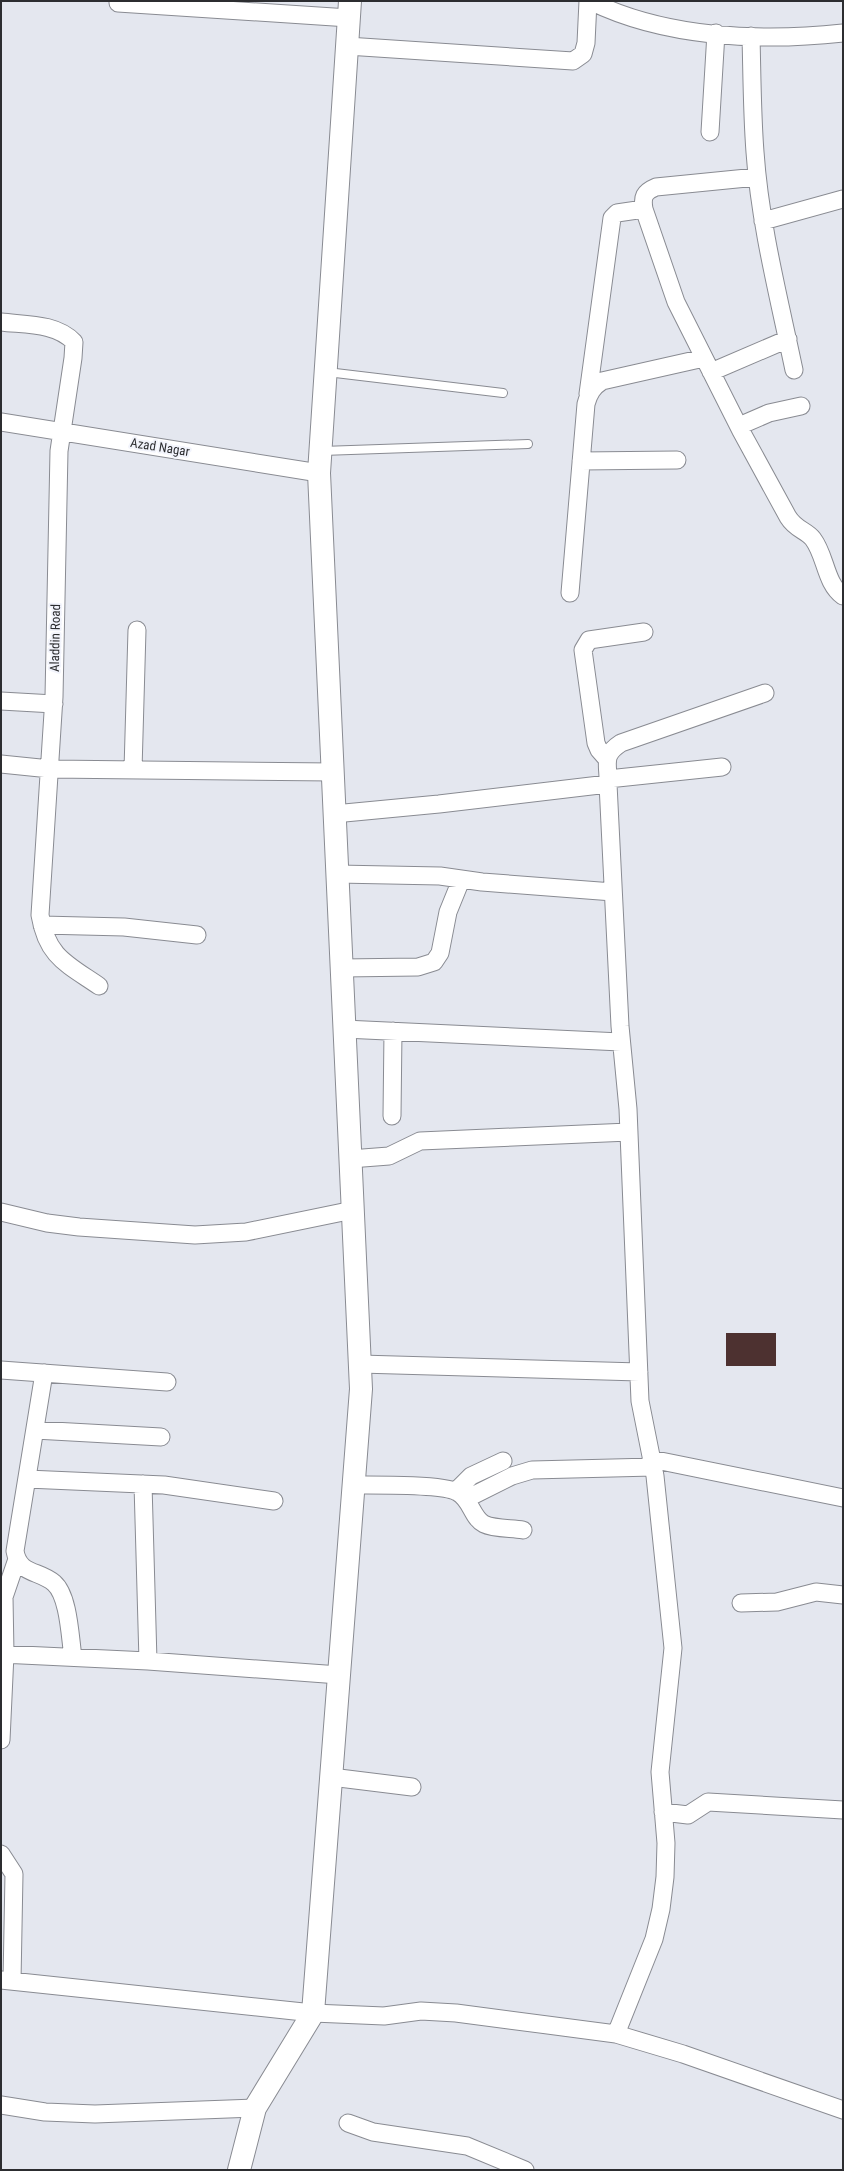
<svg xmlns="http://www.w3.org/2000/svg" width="844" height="2171" font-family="'Roboto Condensed',sans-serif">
<rect width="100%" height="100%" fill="#e4e7ef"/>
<path fill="#4d3130" d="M726 1333H776V1366H726Z"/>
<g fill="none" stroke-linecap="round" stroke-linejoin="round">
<g stroke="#898b92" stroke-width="10">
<path id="lane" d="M327 372 503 393
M322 451 528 444"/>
</g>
<g stroke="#898b92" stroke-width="19">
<path id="street" d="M590 1C665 38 761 42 843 33
M118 3 349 18
M751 36C752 74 752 113 755 152 760 225 779 298 794 370
M347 46 573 61 583 54 586 43 588 1
M710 132 716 33
M757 177 656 187C644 192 642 197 644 209L676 302 741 431 788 517C796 530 806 530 813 539 826 556 825 583 843 596
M763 221 843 199
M1 322C26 325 56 323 74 342L73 358 59 451 54 697 40 915C47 957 67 964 99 986
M711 372 788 339
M588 394 612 218 617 213 644 209
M1 422 319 473
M739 426 769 413 801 406
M581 461 677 460
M570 593 586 404C589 393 593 387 602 381L704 358
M1 701 54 704
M606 758 599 750 596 743 583 650 589 640 644 632
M1 764 50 769 333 772
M133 770 137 630
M608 779 722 767
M334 814 439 804 608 784
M337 874 440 876 482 882 613 892
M42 925 124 927 197 935
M342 968 418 967 434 962 440 953 448 912 461 880
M344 1029 621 1042
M392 1116 393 1031
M350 1159 389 1156 420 1141 629 1132
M1 1212 47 1223 79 1227 195 1235 246 1232 353 1210
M360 1364 639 1372
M1 1370 167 1382
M44 1373 15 1551C19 1575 39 1570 54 1583 69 1596 70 1638 73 1657
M35 1430 161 1437
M651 1459 843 1498
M27 1479 164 1485 274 1501
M143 1484 148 1661
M353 1485C373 1485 443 1484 457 1492 471 1499 472 1518 484 1524 494 1529 512 1528 523 1530
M456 1491 471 1476 503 1461
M466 1499 512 1476 532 1470 653 1467
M741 1603 777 1602 816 1592 843 1595
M1 1654 148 1661 339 1675
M1 1740 5 1654 4 1597 17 1559
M331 1777 412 1787
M663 1812 688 1815 708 1802 843 1810
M1 1854 14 1874 12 1981
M1 1980 313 2013 384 2016 421 2011 456 2013 616 2034 683 2054 843 2110
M616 2034 654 1939 661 1909 665 1877 666 1843 660 1772 673 1648 655 1476 640 1401 628 1109 620 1026 608 784C609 764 601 756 621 743L765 693
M1 2105 45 2112 95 2114 255 2108
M348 2123 373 2132 467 2146 525 2170"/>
</g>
<g stroke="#898b92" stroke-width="24">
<path id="secondary" d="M239 2170 255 2108 313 2013 361 1389 319 473 350 1"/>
</g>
<use href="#lane" stroke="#fff" stroke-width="8"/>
<use href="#street" stroke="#fff" stroke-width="17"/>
<use href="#secondary" stroke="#fff" stroke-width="22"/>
</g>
<g text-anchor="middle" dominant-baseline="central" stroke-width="4" stroke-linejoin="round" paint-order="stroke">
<g font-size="13" fill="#2c2d30" stroke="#f2f4fc">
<text transform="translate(160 447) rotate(9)">Azad Nagar</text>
<text transform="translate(55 638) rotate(-89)">Aladdin Road</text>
</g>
</g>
<rect width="844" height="2171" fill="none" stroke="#2c2d30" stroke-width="4"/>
</svg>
